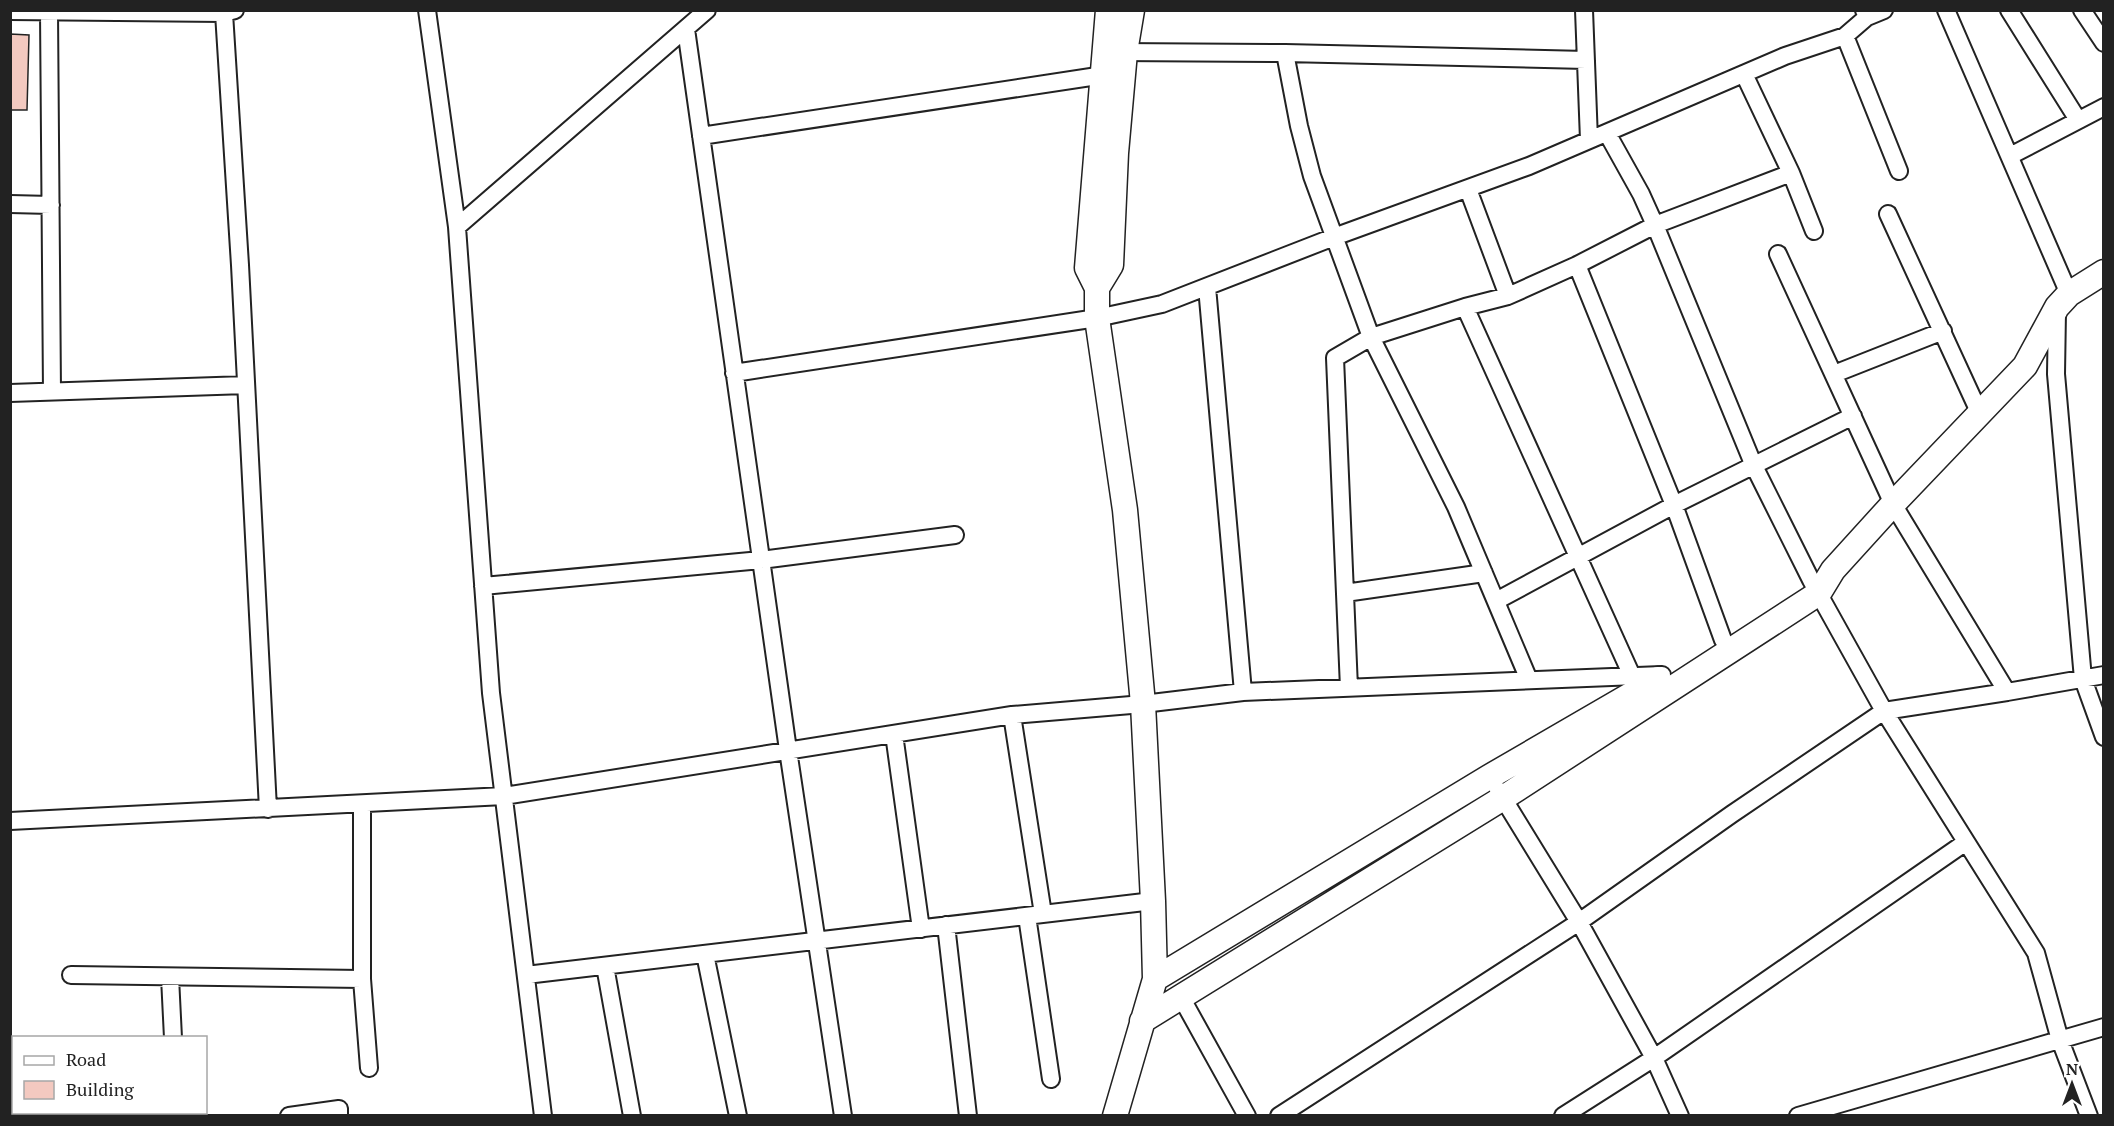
<svg xmlns="http://www.w3.org/2000/svg" width="2114" height="1126" font-family="'PT Serif',serif">
<rect width="100%" height="100%" fill="#fff"/>
<path fill="#f3c9c0" stroke="#222" stroke-width="1.5" d="M10 34 29 35 27 110H10Z"/>
<g fill="none" stroke-linecap="round" stroke-linejoin="round">
<g stroke="#222" stroke-width="20">
<path id="street" d="M427 10 457 227
M1584 10 1589 140
M1864 10 1867 17 1884 10
M1946 10 2069 294
M2009 10 2078 120
M2082 10 2104 43
M10 11 224 13 235 10
M49 12 52 392
M224 13 240 265 268 809
M686 29 788 750 843 1116
M1845 36 1899 171
M1115 52 1285 53 1586 60
M1285 53 1299 126 1312 176 1371 337 1465 307 1632 676
M1744 74 1791 173 1814 231
M1607 133 1641 194 1655 225 1754 466 1811 580 1884 711 2036 953 2060 1040 2089 1116
M701 136 1104 75
M2010 156 2104 107
M1468 189 1508 296
M10 204 51 205
M1888 214 1980 414
M1778 254 1893 504 2007 692 2104 675
M1577 265 1655 225 1791 173
M1207 287 1243 692
M1465 307 1508 296 1577 265 1674 505 1723 640
M2057 311 2056 374 2083 679 2104 737
M734 373 1097 318 1162 304 1334 237 1529 166 1785 56 1845 36 1867 17
M1834 374 1943 331
M10 393 246 385
M483 586 761 560 955 535
M1345 593 1484 573
M1496 601 1674 505 1853 416
M1349 688 1335 358 1371 337 1456 507 1529 680
M1012 715 1043 914
M894 734 921 929
M1498 790 1579 922 1654 1058 1563 1116
M10 821 504 796 1012 715 1143 704 1243 692 1662 675
M1027 916 1051 1079
M946 925 968 1116
M705 954 738 1116
M605 966 632 1116
M71 975 362 979V804
M526 975 1153 901
M170 977 173 1038
M362 979 369 1068
M1181 997 1247 1116
M176 1112V1116
M289 1116 339 1109V1116
M543 1116 491 693 457 227 707 10
M1279 1116 1579 922 1732 814 1884 711 2007 692
M1680 1116 1654 1058 1966 842
M1798 1116 2104 1027"/>
</g>
<g stroke="#222" stroke-width="27">
<path id="secondary" d="M1108 10 1087 268 1097 288V318L1125 510 1143 704 1153 901 1155 979 1115 1116
M1097 288 1111 265 1116 153 1125 52 1132 10
M1155 979 1489 777 1658 679
M1142 1021 1503 798 1819 593 1833 570 1893 504 2025 366 2057 307 2069 294 2104 272"/>
</g>
<use href="#street" stroke="#fff" stroke-width="16"/>
<use href="#secondary" stroke="#fff" stroke-width="24"/>
</g>
<rect width="2114" height="1126" fill="none" stroke="#222222" stroke-width="24"/>
<rect x="12" y="1036" width="195" height="78" fill="#ffffff" stroke="#a7a7a7" stroke-width="1.5"/>
<rect x="24" y="1056" width="30" height="9" fill="#ffffff" stroke="#a7a7a7" stroke-width="1.5"/>
<text x="66" y="1066" font-size="18" fill="#222222">Road</text>
<rect x="24" y="1081" width="30" height="18" fill="#f3c9c0" stroke="#a7a7a7" stroke-width="1.5"/>
<text x="66" y="1096" font-size="18" fill="#222222">Building</text>
<g transform="translate(2072 1084)" stroke="#ffffff" stroke-width="4.5" paint-order="stroke">
<path d="M0-4.5L10 22L0 15L-10 22Z" fill="#222222"/>
<text y="-9" font-size="16" font-weight="bold" text-anchor="middle" fill="#222222">N</text>
</g>
</svg>
